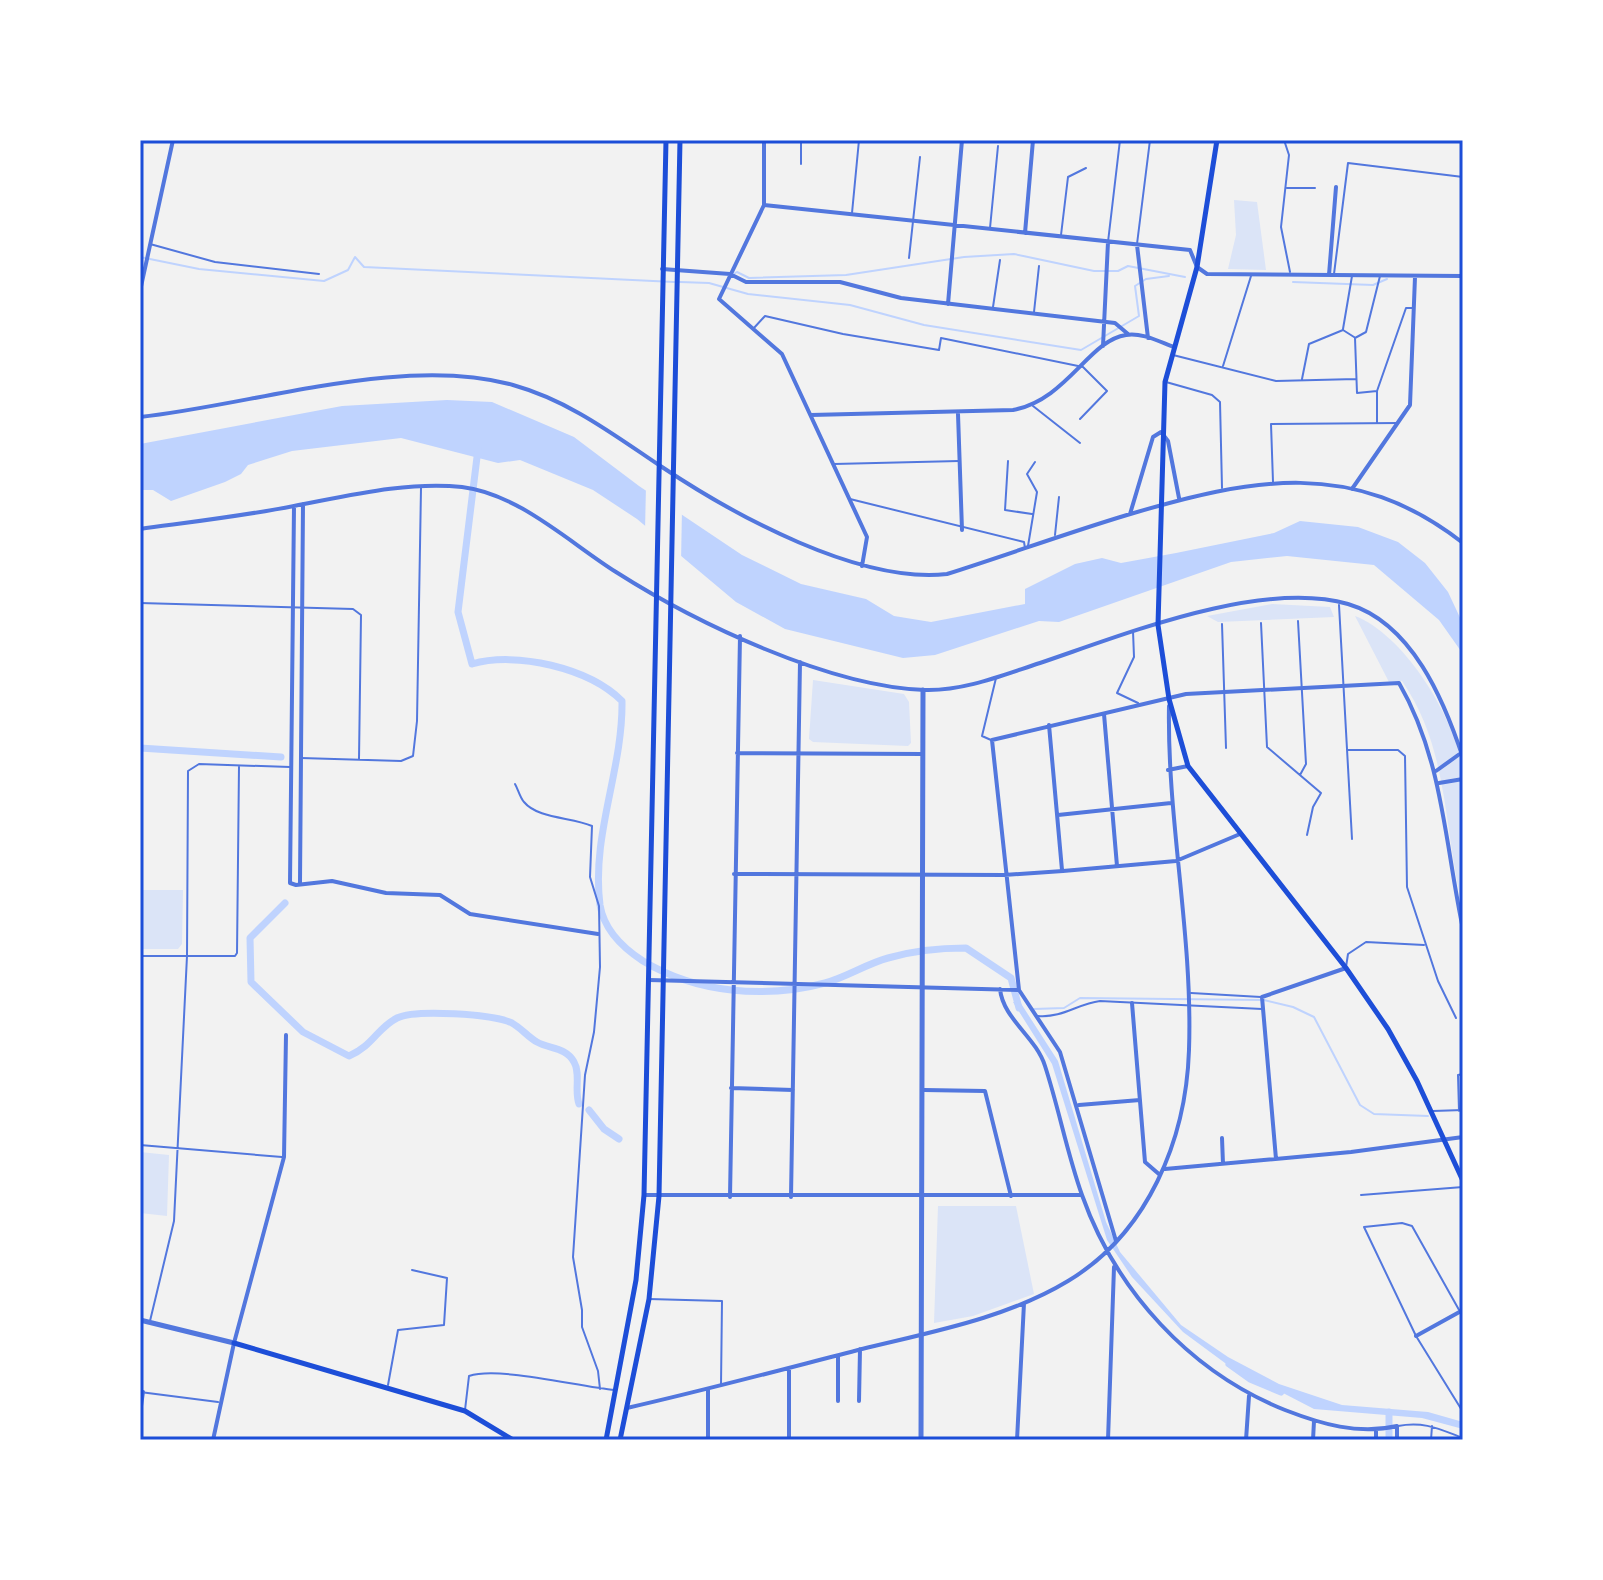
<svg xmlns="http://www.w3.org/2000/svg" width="1603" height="1580" font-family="'Open Sans',sans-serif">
<rect width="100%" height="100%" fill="#f2f2f2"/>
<path fill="#dbe4f7" d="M1234 200 1257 202 1266 270 1228 269 1236 235Z
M1272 604 1330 607 1334 617 1218 622 1207 616Z
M1355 616C1405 635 1457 720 1463 773 1468 817 1463 864 1463 908 1443 831 1450 750 1402 681L1389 682Z
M813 680 904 694 909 702 911 743 908 746 813 742 809 739Z
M140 890H183L182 944 178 949H140Z
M140 1152 169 1155 167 1216 140 1213Z
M938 1206H1016L1034 1294 973 1316 934 1323Z"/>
<path fill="#bfd3fe" d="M447 400 492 402 574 437 639 486 742 555 801 584 866 599 894 616 931 622 1025 604V589L1075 564 1102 558 1121 563 1176 553 1274 533 1300 521 1358 527 1398 542 1425 563 1448 592 1463 624V654L1439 620 1374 565 1287 556 1231 562 1059 622 1039 621 935 655 903 658 785 629 736 602 637 519 593 490 520 460 498 463 401 438 292 451 248 465 241 474 225 482 171 501 153 490H140V444L342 406Z
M1013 1002H1020L1058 1061 1106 1222 1120 1252 1181 1325 1228 1357 1279 1384 1342 1405 1428 1412 1463 1422V1429L1422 1418 1314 1409 1225 1363 1183 1332 1132 1277 1107 1240 1052 1064Z"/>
<path fill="#f2f2f2" d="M646 486 682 509 681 562 645 531Z"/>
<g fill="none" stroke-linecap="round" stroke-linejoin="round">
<path stroke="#bfd3fe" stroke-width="2" d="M140 257 199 269 324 281 348 270 355 257 364 267 674 282
M732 275 737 272 749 278 846 275 964 257 1014 254 1094 271H1118L1128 266 1185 277
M680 282 709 283 748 294 850 305 924 325 1081 350 1139 316 1135 286 1146 279 1169 276
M1293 282 1373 285 1387 279
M1034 1009 1064 1008 1080 998 1264 1000 1293 1007 1314 1017 1360 1105 1374 1114 1428 1116"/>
<path stroke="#bfd3fe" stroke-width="7" d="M478 449 458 612 472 664C516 651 589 668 622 701 623 770 591 835 600 905 604 930 623 948 643 961 696 993 765 999 825 983 847 977 866 964 888 958 912 951 941 948 966 948L1011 978 1019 1008
M140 748 281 757
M285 903 250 938 251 982 303 1032 349 1056C374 1045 377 1028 397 1018 415 1009 493 1014 512 1023 521 1028 528 1037 537 1042 549 1049 566 1047 574 1062 581 1074 574 1091 579 1104
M589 1110 604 1129 619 1139
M1229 1364 1250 1379 1281 1392
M1389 1440V1412"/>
<path stroke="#5277de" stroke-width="2" d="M1284 140 1289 155 1281 227 1290 272
M801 164V140
M1287 188H1315
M852 213 859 140
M990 228 998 146
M1061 235 1068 177 1086 168
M1108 242 1120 140
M150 244 215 262 319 274
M1137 244 1150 140
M909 258 920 157
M1334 274 1348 163 1463 177
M993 307 1000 260
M1034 312 1039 266
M753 329 765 316 843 334 939 350 941 338 1083 367 1107 391 1080 419
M1343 329 1352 276
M1173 355 1276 381 1356 379
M1223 366 1251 276
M1302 379 1309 344 1343 330 1354 337
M1166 382 1212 395 1220 402 1222 488
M1377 391 1357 393 1355 338 1366 332 1380 276
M1033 406 1080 443
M1377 422V391L1406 308H1412
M1008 461 1005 510 1032 514
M834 464 959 461
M1273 482 1271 424 1398 423
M850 499 1024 542 1025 548
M1055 535 1059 497
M1028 546 1037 492 1027 474 1035 462
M140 603 353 609 361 615 359 759
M1339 605 1352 839
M1298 621 1306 764 1300 775
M1261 623 1267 747 1321 793 1313 807 1307 835
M1222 624 1226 748
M1133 631 1134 657 1117 693 1138 703
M991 740 982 736 996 678
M1347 750H1398L1405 756 1407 887 1438 981 1456 1018
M301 758 401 761 413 756 417 721 421 488
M515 784C518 789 520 798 524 802 538 819 572 817 592 826L590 877 599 906 600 967 594 1032 585 1075 573 1257 582 1310V1327L598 1371 600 1389
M140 956H235L237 953 239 766
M1346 967 1348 954 1366 942 1424 945
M1191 993 1261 997
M1038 1016C1063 1018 1077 1004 1100 1001L1262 1009
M1433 1111 1463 1110
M1459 1111 1458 1075 1463 1074
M140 1145 282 1157
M1361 1195 1463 1187
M649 1299 722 1301 721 1385
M1463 1317 1412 1226 1402 1223 1364 1227 1416 1336 1463 1412
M150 1321 174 1221 187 956 188 771 199 764 290 767
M388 1385 398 1330 444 1325 447 1278 412 1270
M140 1392 218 1402
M465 1410 469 1376C499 1366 579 1387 615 1390
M1398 1426C1424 1421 1439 1429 1463 1438
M1431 1440 1432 1426"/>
<path stroke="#5277de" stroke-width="4" d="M764 140V205L719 299 782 354 867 537 862 566
M764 205 1190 250 1197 267 1207 274 1463 276
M1025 233 1033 140
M1137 245 1148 338
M662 269 730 274 746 282H840L901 298 1115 323 1128 334
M1329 275 1336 187
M140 291 173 140
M948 304 962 140
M1103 346 1108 242
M958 414 962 530
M811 415 1013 410C1067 400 1089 340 1126 335 1141 332 1160 342 1174 347
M140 417C253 405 403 354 513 385 570 401 614 435 662 467 734 515 859 584 947 574 1007 555 1067 533 1127 515 1251 478 1353 457 1463 543
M1352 489 1410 405 1415 277
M294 506 290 883 296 885 332 881 386 893 440 895 470 914 598 934
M1130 514 1153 437 1161 432 1168 441 1179 498
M140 529C191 522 243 516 294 506 347 496 408 481 462 487 519 494 570 543 616 572 696 623 830 687 925 690 964 691 1003 675 1040 663 1123 635 1261 579 1348 604 1412 623 1444 700 1463 758
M1104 714 1117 866
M1049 725 1062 870
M737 753 923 754
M1168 770 1188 766
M1436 771 1461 753
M1439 783 1463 779
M1058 815 1171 803
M734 874 1004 875 1063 871 1176 861 1240 834
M300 883 303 504
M649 980 1019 990 1060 1052 1116 1241
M1000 989C1003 1019 1036 1037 1045 1066 1059 1109 1067 1153 1082 1195 1116 1291 1190 1372 1285 1410 1321 1424 1358 1435 1397 1426V1440
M1019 990 992 740 1186 694 1399 683C1443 759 1445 845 1463 929
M1132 1003 1145 1162 1160 1175
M731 1088 793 1090
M924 1090 985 1091 1011 1196
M1079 1105 1140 1100
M1222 1138 1223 1164
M1276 1159 1262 997 1346 968
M1165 1169 1351 1152 1463 1137
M644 1195H1082
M730 1197 740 636
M791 1197 800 662
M1416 1336 1463 1310
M838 1356V1401
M859 1401 860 1349
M627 1408C706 1390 784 1369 862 1349 931 1332 1007 1318 1068 1281 1148 1233 1186 1140 1189 1050 1193 935 1167 821 1169 706
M140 1413 143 1392
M213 1440 234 1343 284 1157 286 1035
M708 1440V1390
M789 1440V1368
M1017 1440 1024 1303
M1108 1440 1114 1267
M1246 1440 1249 1396
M1313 1440 1314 1421
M1376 1440V1431"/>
<path stroke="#5277de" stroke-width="5" d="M140 1320 234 1343
M921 1440 923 690"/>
<path stroke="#1d4ed8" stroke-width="5" d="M1217 140 1197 267 1165 382 1158 625 1169 699 1188 766 1346 968 1388 1029 1417 1081 1463 1181
M234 1343 465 1411 513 1440
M606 1440 636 1280 644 1195 666 140
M620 1440 649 1299 659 1196 680 140"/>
</g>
<rect width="1603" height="1580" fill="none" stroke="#ffffff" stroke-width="284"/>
<rect x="142" y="142" width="1319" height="1296" fill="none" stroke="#1d4ed8" stroke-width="3"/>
</svg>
